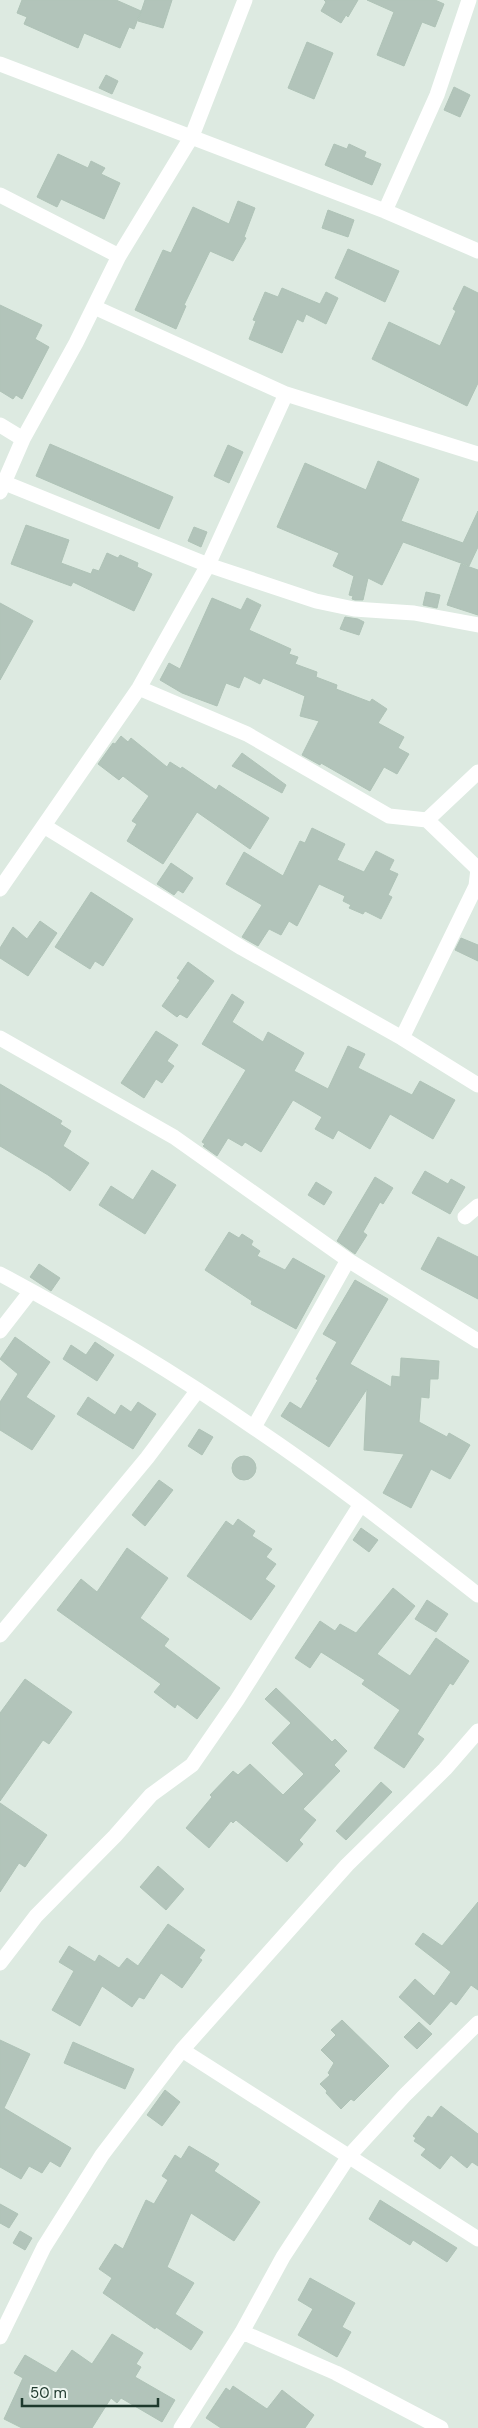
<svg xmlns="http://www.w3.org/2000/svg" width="478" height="2428" font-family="'DM Sans',sans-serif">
<rect width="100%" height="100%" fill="#ddeae1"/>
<path fill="#b2c4ba" stroke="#afc3b7" d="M22 0H116L141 11 134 29 129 27 120 48 84 33 78 48 24 24 27 17 17 13Z
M145 0H172L163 28 138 21Z
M324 0H358L348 17 346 15 341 23 321 11 326 2Z
M367 0H435L444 4 435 27 422 22 404 66 377 55 394 12Z
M307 42 333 53 314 99 288 88Z
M106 75 118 81 112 94 99 88Z
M454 87 470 95 460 117 444 110Z
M334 144 347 149 349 144 366 152 364 157 381 164 372 185 325 165Z
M58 154 88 168 91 161 105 168 101 174 120 183 104 219 61 199 57 207 37 197Z
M238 201 255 208 244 237 246 238 233 261 210 251 184 305 186 306 176 329 135 310 163 250 171 253 193 207 229 224Z
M328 210 354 220 348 237 322 228Z
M348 249 399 271 385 302 335 278Z
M464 286 478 293V383L467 406 372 359 389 322 440 346 456 311 453 309Z
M282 288 320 304 326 292 338 298 326 324 306 314 303 322 297 319 282 353 249 339 256 321 253 320 265 292 278 297Z
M0 305 42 325 35 339 49 347 22 399 16 395 13 399 0 391Z
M50 444 173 497 159 529 36 476Z
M228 445 243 452 229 483 214 476Z
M378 461 419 479 401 521 463 543 478 511V547L469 566 403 542 382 585 368 578 363 600H355L352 599 353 596 349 595 354 576 333 566 339 553 277 527 305 463 366 490Z
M26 525 69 540 61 563 91 574 93 569 99 571 107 553 118 558 120 555 138 563 137 567 152 574 134 611 73 582 71 586 11 564Z
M194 527 207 532 201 547 188 541Z
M461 564 478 570V615L447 605Z
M426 592 440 595 437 608 423 605Z
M212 598 241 610 247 598 261 605 249 630 291 649 289 654 298 657 295 664 317 672 316 677 337 685 336 689 370 702 372 699 387 709 378 723 404 737 398 748 409 754 397 774 384 767 370 791 321 763 320 765 302 755 319 721 300 716 305 696 263 678 260 684 244 676 239 688 226 683 217 706 182 693 160 680 169 663 180 669Z
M0 603 33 621 0 680Z
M345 617 358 619 364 622 359 635 340 629Z
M121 736 128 742 131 738 167 767 170 762 181 769 182 767 216 790 219 785 269 818 250 849 197 812 163 864 127 841 137 824 132 821 149 796 123 776 119 780 98 764 113 743 115 744Z
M242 753 286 785 282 793 232 766Z
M312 828 345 844 337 860 364 872 376 851 394 860 389 870 398 874 388 895 392 897 381 919 365 911 363 914 349 908 351 905 343 901 345 896 319 884 297 926 289 921 281 935 269 929 258 946 242 937 262 905 226 884 244 852 283 876 300 841 305 843Z
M171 863 193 878 183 893 178 890 174 895 157 884Z
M91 892 133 919 103 966 95 961 90 969 55 947Z
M40 921 57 933 28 976 0 958V948L13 927 27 939Z
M461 938 478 945V961L455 950Z
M188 962 214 981 187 1018 180 1014 177 1017 162 1006 180 980 177 978Z
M232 994 244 1002 232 1022 263 1042 268 1032 304 1053 294 1071 328 1089 348 1046 365 1054 358 1068 412 1095 420 1081 455 1100 433 1139 390 1114 370 1149 338 1130 333 1139 315 1129 322 1117 293 1100 261 1152 245 1142 242 1146 228 1138 217 1156 203 1146 205 1144 202 1142 246 1070 202 1044Z
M156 1031 178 1045 167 1061 174 1066 162 1083 156 1079 144 1098 121 1083Z
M0 1084 62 1121 60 1124 71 1131 63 1146 89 1163 70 1191 48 1175 0 1146Z
M152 1170 176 1185 145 1234 99 1205 111 1186 133 1200Z
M425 1171 448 1184 451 1179 465 1187 450 1214 412 1193Z
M375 1177 393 1188 383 1204 380 1202 363 1232 367 1235 355 1254 337 1241Z
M316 1182 332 1192 324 1205 308 1195Z
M229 1232 239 1238 242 1234 253 1241 251 1245 260 1251 257 1256 285 1270 293 1258 325 1276 296 1329 251 1304 252 1301 205 1270Z
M438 1237 478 1257V1299L421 1269Z
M39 1264 60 1278 51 1291 30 1277Z
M355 1280 388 1299 350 1364 391 1387 392 1376 400 1377 401 1358 439 1361 438 1379H430L429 1398 421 1397 419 1422 447 1437 449 1433 470 1445 450 1479 431 1469 411 1508 383 1493 404 1454 364 1450 367 1389 329 1447 281 1416 290 1402 301 1409 318 1380 316 1379 337 1342 323 1334Z
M15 1337 50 1362 26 1397 55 1416 32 1450 0 1430V1402L18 1374 0 1359Z
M95 1342 114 1355 97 1381 63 1359 71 1345 86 1355Z
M88 1397 115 1415 121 1405 131 1412 138 1402 156 1414 133 1449 77 1414Z
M199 1429 213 1437 202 1455 188 1446Z
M232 1468a12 12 0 1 1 24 0a12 12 0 1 1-24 0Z
M159 1480 173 1490 145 1526 132 1515Z
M238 1519 255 1531 252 1536 272 1549 266 1557 276 1564 265 1579 275 1586 251 1620 187 1576 226 1521 233 1526Z
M361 1528 378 1540 369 1552 353 1540Z
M127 1548 168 1578 140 1618 169 1639 164 1646 220 1688 197 1719 177 1704 175 1708 154 1692 161 1684 57 1610 81 1579 97 1592Z
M393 1588 415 1606 377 1654 410 1676 436 1638 469 1661 453 1685 450 1683 417 1734 424 1739 404 1768 374 1748 400 1710 362 1684 365 1680 321 1652 310 1668 295 1658 320 1621 335 1631 340 1624 356 1633Z
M427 1600 448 1614 436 1632 415 1619Z
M25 1679 72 1712 49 1744 43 1740 0 1801V1713Z
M276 1688 332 1742 335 1739 347 1751 334 1765 340 1771 303 1809 316 1820 299 1840 303 1844 287 1862 236 1820 233 1823 231 1821 209 1848 186 1828 212 1797 210 1795 233 1771 238 1775 250 1764 283 1795 304 1774 272 1743 291 1723 265 1699Z
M381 1782 392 1792 346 1840 336 1831Z
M0 1803 47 1835 25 1867 19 1863 0 1892Z
M158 1866 184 1889 166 1910 140 1887Z
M478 1902V1990L471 1985 456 2005 451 2001 430 2025 399 1997 415 1979 434 1996 451 1972 415 1944 423 1933 442 1946Z
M168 1924 205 1950 199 1958 202 1960 182 1988 161 1973 144 1999 139 1997 132 2007 102 1986 80 2026 52 2010 74 1971 59 1962 69 1946 95 1962 99 1955 119 1968 127 1958 138 1966Z
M342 2020 389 2066 354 2101 351 2099 341 2109 326 2093 327 2091 320 2084 330 2075 328 2073 334 2063 321 2050 336 2035 331 2030Z
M419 2022 432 2034 417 2049 404 2037Z
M0 2040 30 2054 4 2108 71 2148 60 2167 50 2161 42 2173 29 2166 21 2179 0 2167Z
M73 2042 134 2069 125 2089 64 2063Z
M165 2090 180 2102 162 2126 147 2115Z
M441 2106 478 2134V2166L472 2162 467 2168 451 2155 440 2169 421 2155 426 2149 414 2141 416 2138 413 2136 428 2116 432 2118Z
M189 2146 219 2164 214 2171 260 2202 234 2241 191 2213 167 2267 194 2283 175 2314 203 2332 191 2350 156 2327 155 2329 103 2293 112 2278 99 2269 115 2244 123 2249 146 2200 154 2204 168 2180 162 2176 175 2155 181 2159Z
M380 2200 457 2248 447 2262 413 2240 410 2245 369 2219Z
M0 2204 18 2214 9 2228 0 2223Z
M20 2231 32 2238 25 2250 13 2243Z
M310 2278 355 2303 342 2327 351 2332 337 2357 298 2335 313 2309 298 2300Z
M112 2334 143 2353 136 2364 141 2367 135 2377 175 2400 162 2422 121 2398 117 2403 111 2398 92 2428H22L4 2419 23 2378 14 2373 25 2355 56 2373 72 2350 92 2364Z
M233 2386 267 2409 282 2390 314 2415 305 2428H221L206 2418 226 2388 230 2391Z"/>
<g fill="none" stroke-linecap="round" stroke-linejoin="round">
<path stroke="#fff" stroke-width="15" d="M0 64 385 211 478 251
M0 195 119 256
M385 211 437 95 469 0
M94 307 286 394 478 454
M0 425 23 439
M5 483 208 565 316 601 354 609 414 613 478 625
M0 492 23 439 76 343 119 256 192 136 245 0
M139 688 247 734 389 816 427 820 478 869 476 886 402 1038
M427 820 478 772
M44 826 242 948 402 1038 478 1085
M0 889 139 688 208 565 286 394
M0 1038 174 1137 348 1260 478 1341
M465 1217 478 1206
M0 1274C86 1320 172 1371 253 1427 331 1479 404 1537 478 1595
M0 1331 31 1291
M254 1427 348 1260
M0 1635 147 1458 198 1390
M0 1963 36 1916 115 1836 151 1795 192 1765 237 1700 361 1504
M182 2050 478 2239
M242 2332 336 2373 441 2428
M0 2337 44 2247 102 2155 182 2050 347 1865 445 1769 478 1731
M181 2428 242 2332 283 2257 349 2156 404 2096 478 2023"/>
</g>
<path d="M22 2398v8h136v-8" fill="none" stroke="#1e392d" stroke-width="2.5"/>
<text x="30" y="2398" font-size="15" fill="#1e392d" stroke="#edf6f0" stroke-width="4" paint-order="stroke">50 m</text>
</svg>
